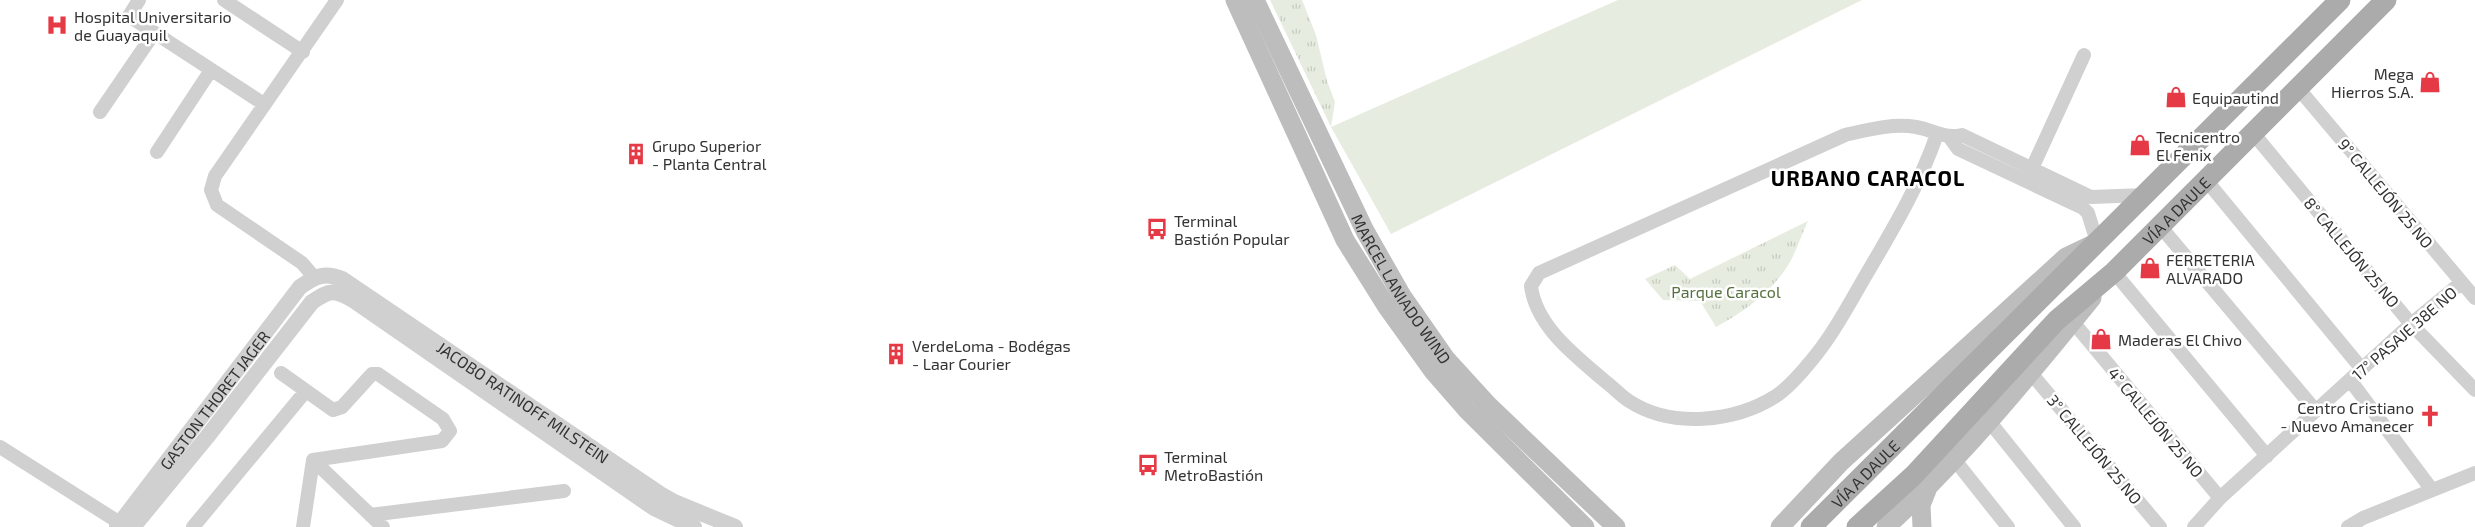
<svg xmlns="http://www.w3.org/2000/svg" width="2475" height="527" font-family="'Exo 2',sans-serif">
<defs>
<pattern id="park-tufts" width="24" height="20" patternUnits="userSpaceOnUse" patternTransform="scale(1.25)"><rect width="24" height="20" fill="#e6ecdf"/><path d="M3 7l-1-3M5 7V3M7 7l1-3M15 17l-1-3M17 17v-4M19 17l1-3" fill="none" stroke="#c6cbc0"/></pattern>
</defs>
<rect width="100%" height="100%" fill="#fff"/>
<path fill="#e6ecdf" d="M1618 0H1862L1391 234 1331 127Z"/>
<path fill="url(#park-tufts)" d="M1270 0H1302L1316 35 1327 81 1335 102 1331 127Z
M1808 221C1801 236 1796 253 1787 267 1770 293 1743 312 1716 327L1700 301 1663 300 1645 279 1675 265 1690 279Z"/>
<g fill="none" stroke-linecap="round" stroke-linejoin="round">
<path stroke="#d0d0d0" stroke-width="14" d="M139 0 129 16 264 104
M224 0 303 52
M2298 88 2475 298
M100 112 154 33
M2253 133 2411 324 2475 390
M1937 134C1920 184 1893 229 1866 275 1849 304 1833 335 1811 361 1802 372 1788 388 1776 396 1735 422 1672 429 1629 401 1621 396 1614 388 1606 382 1577 357 1536 327 1531 286L1539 273 1845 135C1867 130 1893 123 1916 127 1934 130 1943 139 1962 135L2091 197 2145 195
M1950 138 1958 149 2083 208 2088 213 2097 242
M157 152 211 70
M2029 175 2084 55
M2206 180 2362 369
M2160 226 2316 411
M2114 272 2267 456
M314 277 302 263 217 205 211 190 215 176 337 0
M2073 322 2220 498
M2030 372 2160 527
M281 373 333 410 342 407 372 374H378L443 419 450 431 442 441 313 460
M2350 380 2432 490
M1989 421 2074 527
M0 447 120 523
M1954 459 2008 527
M313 460 383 527
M370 515 564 491
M193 527 305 392
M303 527 313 460
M2194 527 2220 498 2411 324 2461 283
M2348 527 2363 518 2475 473"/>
<g stroke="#d0d0d0" stroke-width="16">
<path id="s1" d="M117 527 300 287C316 276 324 272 342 279L660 494 674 502 735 527"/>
<path d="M133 527 207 437 312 302C330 290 334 289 353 300L654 508 694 527"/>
</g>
<g stroke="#bdbdbd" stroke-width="19">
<path d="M1235 0 1345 240 1387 307 1433 371 1467 410 1585 527"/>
<path id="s2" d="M1255 0 1365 231 1402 296 1446 359 1488 405 1616 527"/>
<path d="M1780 527 1841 462 2066 257 2091 245"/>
<path d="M1886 527C1962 458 2027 378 2092 298"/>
<path d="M1922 527 1921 505 1927 490"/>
</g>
<g stroke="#ababab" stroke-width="21">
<path id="s3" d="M1811 527 2340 0"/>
<path id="s4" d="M1857 527 1914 475 2057 320 2114 272 2386 0"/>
</g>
</g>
<defs>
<g id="hospital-bare" transform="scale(1.725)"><path d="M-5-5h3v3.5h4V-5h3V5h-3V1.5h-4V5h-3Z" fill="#e63946" stroke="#fff" stroke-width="2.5" paint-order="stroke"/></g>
<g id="shop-bare" transform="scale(1.725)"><path d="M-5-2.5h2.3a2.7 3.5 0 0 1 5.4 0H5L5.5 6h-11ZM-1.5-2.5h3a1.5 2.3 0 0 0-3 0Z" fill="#e63946" stroke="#fff" stroke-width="2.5" paint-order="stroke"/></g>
<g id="building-bare" transform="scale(1.725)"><path d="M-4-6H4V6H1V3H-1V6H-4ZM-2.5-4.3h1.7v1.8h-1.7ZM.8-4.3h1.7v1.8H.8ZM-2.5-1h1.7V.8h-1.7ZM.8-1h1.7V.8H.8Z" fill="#e63946" stroke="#fff" stroke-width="2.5" paint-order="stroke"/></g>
<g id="bus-bare" transform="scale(1.725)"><path d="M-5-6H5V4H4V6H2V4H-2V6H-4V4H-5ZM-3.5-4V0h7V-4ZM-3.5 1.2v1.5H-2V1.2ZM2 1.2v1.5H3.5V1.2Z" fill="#e63946" stroke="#fff" stroke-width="2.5" paint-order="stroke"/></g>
<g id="church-bare" transform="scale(1.725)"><path d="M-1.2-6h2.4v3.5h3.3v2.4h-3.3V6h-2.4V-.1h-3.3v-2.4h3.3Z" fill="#e63946" stroke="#fff" stroke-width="2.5" paint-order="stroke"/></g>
</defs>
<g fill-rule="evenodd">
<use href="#hospital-bare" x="57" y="25"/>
<use href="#shop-bare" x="2430" y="82"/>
<use href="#shop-bare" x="2176" y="97"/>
<use href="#shop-bare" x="2140" y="145"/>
<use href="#building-bare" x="636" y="154"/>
<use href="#bus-bare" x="1157" y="229"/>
<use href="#shop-bare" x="2150" y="268"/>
<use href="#shop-bare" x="2101" y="339"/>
<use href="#building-bare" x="896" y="354"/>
<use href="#church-bare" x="2430" y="416"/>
<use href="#bus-bare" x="1148" y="465"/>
</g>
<g text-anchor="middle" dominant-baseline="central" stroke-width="5" stroke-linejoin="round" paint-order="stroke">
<g font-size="16" fill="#333" stroke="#fff" text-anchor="start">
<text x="74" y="16">Hospital Universitario<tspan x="74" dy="18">de Guayaquil</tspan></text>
<text x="2414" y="73" text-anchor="end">Mega<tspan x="2414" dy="18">Hierros S.A.</tspan></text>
<text x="2192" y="97">Equipautind</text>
<text x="2156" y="136">Tecnicentro<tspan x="2156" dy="18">El Fenix</tspan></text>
<text x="652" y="145">Grupo Superior<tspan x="652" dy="18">- Planta Central</tspan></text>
<text x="1174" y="220">Terminal<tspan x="1174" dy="18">Bastión Popular</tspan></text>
<text x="2166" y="259">FERRETERIA<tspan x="2166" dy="18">ALVARADO</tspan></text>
<text x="2118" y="339">Maderas El Chivo</text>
<text x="912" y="345">VerdeLoma - Bodégas<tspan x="912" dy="18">- Laar Courier</tspan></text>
<text x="2414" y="407" text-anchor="end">Centro Cristiano<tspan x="2414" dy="18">- Nuevo Amanecer</tspan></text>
<text x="1164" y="456">Terminal<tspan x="1164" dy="18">MetroBastión</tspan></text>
</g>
<g font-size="16" fill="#333" stroke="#fff">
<text transform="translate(2386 193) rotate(50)">9° CALLEJÓN 25 NO</text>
<text stroke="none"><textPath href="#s4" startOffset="450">VÍA A DAULE</textPath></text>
<text transform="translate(2352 252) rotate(50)">8° CALLEJÓN 25 NO</text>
<text stroke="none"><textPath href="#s2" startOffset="324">MARCEL LANIADO WIND</textPath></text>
<text transform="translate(2404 333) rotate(-41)">17° PASAJE 38E NO</text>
<text stroke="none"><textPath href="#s1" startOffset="160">GASTON THORET JAGER</textPath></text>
<text stroke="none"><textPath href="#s1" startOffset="566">JACOBO RATINOFF MILSTEIN</textPath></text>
<text transform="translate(2156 422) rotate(50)">4° CALLEJÓN 25 NO</text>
<text transform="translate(2095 449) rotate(50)">3° CALLEJÓN 25 NO</text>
<text stroke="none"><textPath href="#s3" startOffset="76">VÍA A DAULE</textPath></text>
</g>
<g font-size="16" fill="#56703f" stroke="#fff">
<text x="1726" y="291">Parque Caracol</text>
</g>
<g font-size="21" font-weight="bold" letter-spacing="1" fill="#000" stroke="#fff">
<text x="1868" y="177">URBANO CARACOL</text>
</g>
</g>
</svg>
